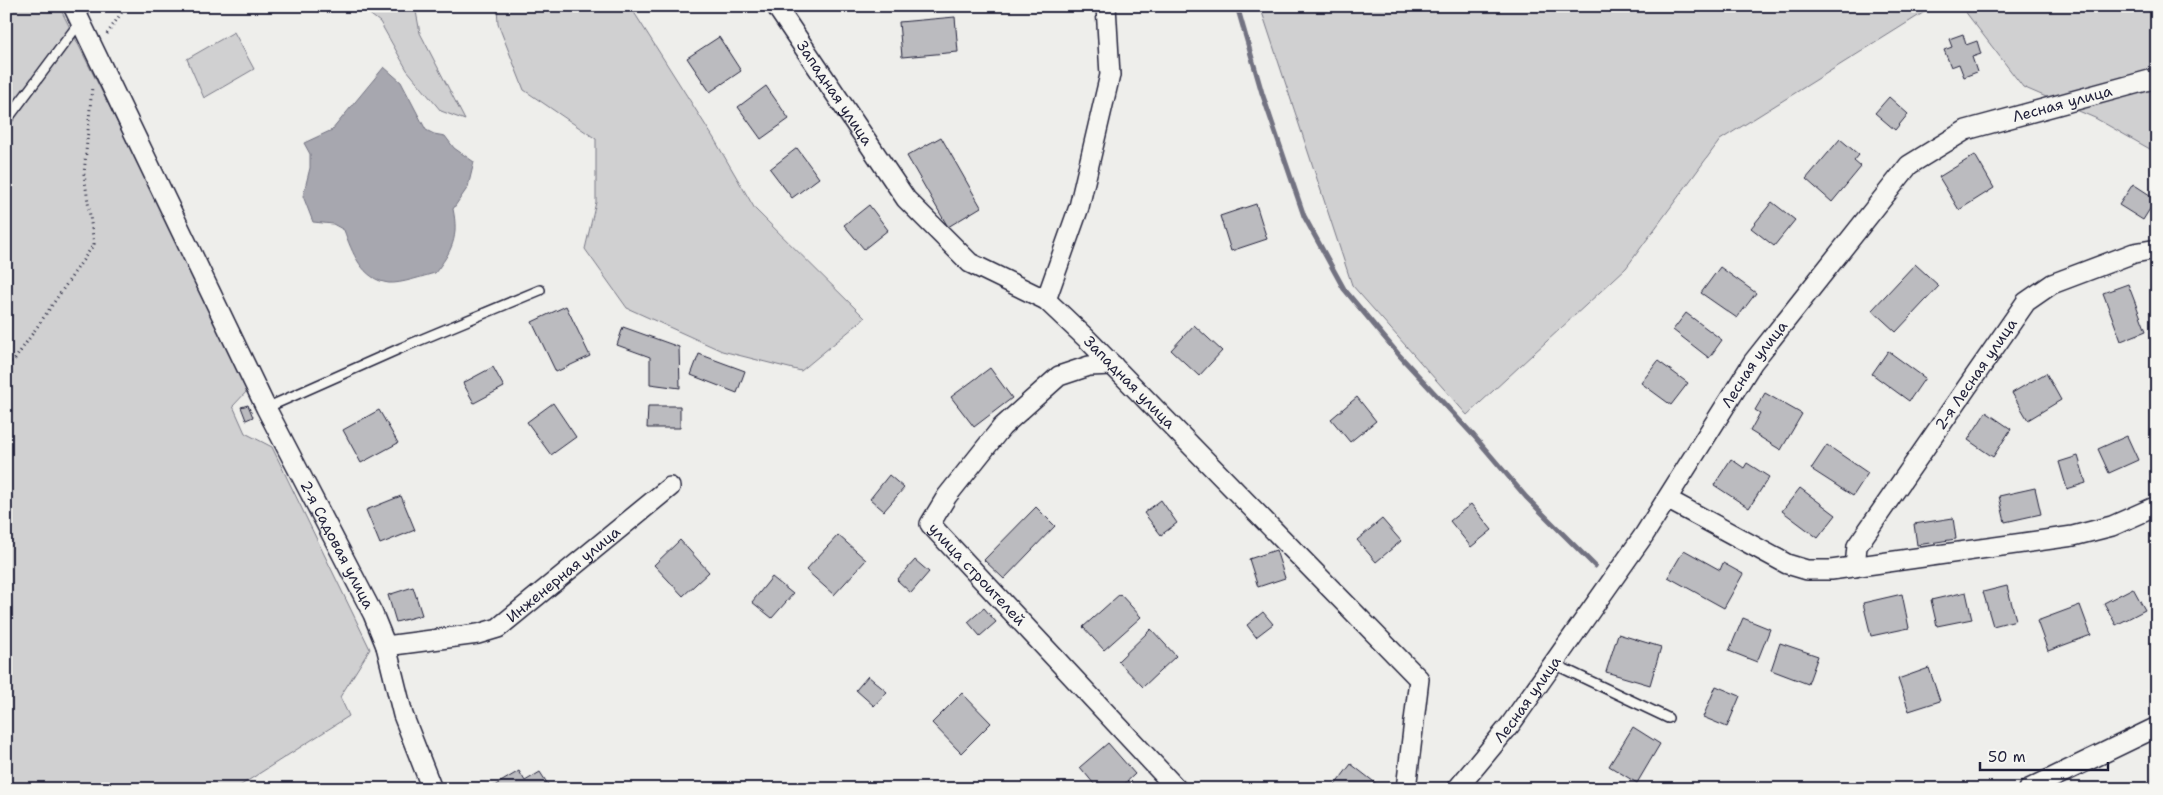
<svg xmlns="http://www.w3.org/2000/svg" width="2163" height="795" font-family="'Shantell Sans',sans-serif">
<rect width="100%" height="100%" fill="#eeeeeb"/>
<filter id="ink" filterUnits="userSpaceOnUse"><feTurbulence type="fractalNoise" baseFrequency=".02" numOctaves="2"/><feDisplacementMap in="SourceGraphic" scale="10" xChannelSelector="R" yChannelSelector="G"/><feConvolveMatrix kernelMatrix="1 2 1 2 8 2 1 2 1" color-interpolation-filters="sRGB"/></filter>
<g filter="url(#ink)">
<path fill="#d0d0d1" stroke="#797986" d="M6 6H59L205 297 248 390 233 406 245 433 272 447 370 649 340 697 349 716 235 789H6Z
M359 6H415L420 33 465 120 441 111 407 70 380 22Z
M497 6H630L713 137 755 209 865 318 801 371 722 351 627 308 585 249 596 202V139L524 90 498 24Z
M1260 6H1934L1720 140 1626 268 1467 415 1352 285Z
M1961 6H2157V153L2095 118 2023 87Z
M234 32 254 69 204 98 187 59Z"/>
<path fill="#a7a7af" stroke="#727281" d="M384 67 401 82 426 130 434 134 445 136 454 148 474 162 468 187 453 209C459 237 452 251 435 273 423 276 401 284 389 283 362 280 352 252 344 230L333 224 313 222 303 196 310 168V154L304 143 332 130Z"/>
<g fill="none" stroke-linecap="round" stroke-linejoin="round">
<path stroke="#727281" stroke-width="5" d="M1237 6 1262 93 1304 216 1344 289 1400 356 1474 436 1526 497 1595 566"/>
</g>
<path fill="#bbbbbf" stroke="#22223b" d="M955 17 958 52 902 57 899 22Z
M1963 34 1966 45 1977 41 1981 54 1972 57 1977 72 1964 77 1959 64 1951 67 1944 50 1952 47 1949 39Z
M719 37 741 71 710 92 687 58Z
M766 86 789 119 761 139 738 107Z
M1889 97 1908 114 1895 130 1875 113Z
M941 137 981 207 948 227 907 156Z
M1840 139 1859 155 1854 161 1861 167 1832 202 1806 179Z
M797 148 819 178 792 198 770 169Z
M1975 155 1994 188 1959 210 1939 177Z
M2133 184 2156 199 2143 220 2119 205Z
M1772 202 1795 220 1774 246 1751 228Z
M1256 204 1267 239 1231 251 1220 216Z
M869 205 888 230 864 249 844 225Z
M1915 264 1939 286 1896 332 1872 310Z
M1720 267 1756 293 1737 318 1701 293Z
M2128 284 2146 331 2121 341 2103 293Z
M566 306 590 356 556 372 532 322Z
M1686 313 1722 340 1709 358 1673 330Z
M1194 325 1222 351 1199 376 1171 350Z
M623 327 679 347 680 388 650 384V357L617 345Z
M1888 351 1925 378 1909 401 1872 374Z
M699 354 745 371 737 393 691 375Z
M1658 361 1688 383 1671 405 1641 383Z
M493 367 504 387 474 403 463 383Z
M990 368 1012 398 974 427 951 397Z
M2046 373 2061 400 2028 420 2012 393Z
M1765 393 1802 414 1781 450 1750 431 1760 413 1755 410Z
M1357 397 1376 421 1350 442 1331 419Z
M553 403 576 437 551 455 527 422Z
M248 405 253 417 246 420 241 407Z
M648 406H680V428H647Z
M379 410 398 443 361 463 343 430Z
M1986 412 2011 429 1993 457 1968 440Z
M2127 436 2138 460 2109 473 2098 449Z
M1827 445 1868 473 1853 496 1811 469Z
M2078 456 2086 483 2067 489 2059 462Z
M1731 459 1744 468 1747 463 1769 477 1749 508 1714 485Z
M889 475 904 488 884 511 870 499Z
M1800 488 1836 515 1818 538 1782 511Z
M2035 488 2041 514 2005 522 1999 496Z
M401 496 415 530 380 544 366 510Z
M1161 500 1177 523 1161 535 1144 513Z
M1471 504 1492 530 1471 547 1450 521Z
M1036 507 1055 526 1004 579 984 560Z
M1953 518 1956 539 1917 545 1914 524Z
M1382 519 1401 541 1376 562 1357 540Z
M838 535 866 560 834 595 806 570Z
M680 540 709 572 683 596 654 565Z
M1276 550 1285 578 1258 587 1249 559Z
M1684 550 1720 570 1723 563 1743 574 1724 608 1668 577Z
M915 560 929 572 911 593 897 580Z
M772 577 793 594 772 618 752 602Z
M2007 586 2016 620 1993 626 1983 592Z
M413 587 422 615 396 622 388 595Z
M2133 588 2145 610 2116 625 2104 603Z
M1966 592 1972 619 1937 626 1931 600Z
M1120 594 1141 617 1104 650 1083 627Z
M1902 594 1909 628 1871 636 1863 603Z
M2080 605 2091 635 2048 651 2037 621Z
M984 608 996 622 980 636 968 622Z
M1263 612 1273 624 1256 637 1247 625Z
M1743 618 1770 629 1757 662 1729 651Z
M1151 629 1176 656 1143 687 1118 661Z
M1618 634 1661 647 1650 685 1606 672Z
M1780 643 1818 656 1808 684 1771 670Z
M1929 668 1940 701 1909 711 1898 679Z
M868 676 887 692 874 706 856 690Z
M1716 686 1740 696 1727 727 1703 717Z
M962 693 991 723 961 753 932 723Z
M1633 727 1660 744 1637 783 1609 766Z
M1108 743 1135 774 1119 789H1098L1080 767Z
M1351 764 1378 785 1374 789H1332Z
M519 771 525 781 540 772 551 789H489Z"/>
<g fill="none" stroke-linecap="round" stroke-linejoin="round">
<g stroke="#22223b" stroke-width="12">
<path id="service" d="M6 121 80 22
M266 408 401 348 540 290
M1554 664 1668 718"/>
</g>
<g stroke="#22223b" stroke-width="22">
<g id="minor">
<path id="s1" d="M73 6 266 408 373 614 386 646 403 715 432 789"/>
<path id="s2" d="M776 6 906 199 970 263 1046 300 1087 339 1419 679 1406 789"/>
<path d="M1046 300 1079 207 1110 75 1106 6"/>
<path id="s3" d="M1113 365 1089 366 1059 376 1002 427 947 496 930 524 1177 789"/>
<path d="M1667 499 1787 564 1807 570H1831L2073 536 2112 526 2157 506"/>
<path id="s4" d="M1855 567 1857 546 2026 302 2052 284 2134 253 2157 249"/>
<path id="s5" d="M386 646 478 634 498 628 670 487"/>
<path id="s6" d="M1457 789 1510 725 1644 535 1753 362 1909 165 1966 130 2157 78"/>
<path d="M2029 789 2157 727"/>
</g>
</g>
<path stroke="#22223b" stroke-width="3" stroke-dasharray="1 4" stroke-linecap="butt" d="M107 34 126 6
M6 362H13L94 244 84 174 92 87"/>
<use href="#service" stroke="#f6f6f2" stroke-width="9"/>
<use href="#minor" stroke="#f6f6f2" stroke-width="19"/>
</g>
</g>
<g text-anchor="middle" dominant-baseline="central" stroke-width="4.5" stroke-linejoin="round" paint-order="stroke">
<g font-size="15" fill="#22223b" stroke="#f6f6f2">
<text stroke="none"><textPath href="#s2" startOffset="105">Западная улица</textPath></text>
<text stroke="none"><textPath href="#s6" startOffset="938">Лесная улица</textPath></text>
<text stroke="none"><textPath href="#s6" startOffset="519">Лесная улица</textPath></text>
<text stroke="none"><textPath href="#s4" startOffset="230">2-я Лесная улица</textPath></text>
<text stroke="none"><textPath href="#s2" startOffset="525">Западная улица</textPath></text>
<text stroke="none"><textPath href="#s1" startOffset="600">2-я Садовая улица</textPath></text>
<text stroke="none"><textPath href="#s5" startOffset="198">Инженерная улица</textPath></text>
<text stroke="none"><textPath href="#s3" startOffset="322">улица строителей</textPath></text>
<text stroke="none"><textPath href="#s6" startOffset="114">Лесная улица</textPath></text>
</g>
</g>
<rect width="2163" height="795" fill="none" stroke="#f6f6f2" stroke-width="25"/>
<rect x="12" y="12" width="2138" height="770" fill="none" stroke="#22223b" stroke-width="2" filter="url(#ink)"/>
<path d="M1980 762v8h128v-8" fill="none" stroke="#22223b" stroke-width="2.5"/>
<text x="1988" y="762" font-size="15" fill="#22223b" stroke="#f6f6f2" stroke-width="4" paint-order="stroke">50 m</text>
</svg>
